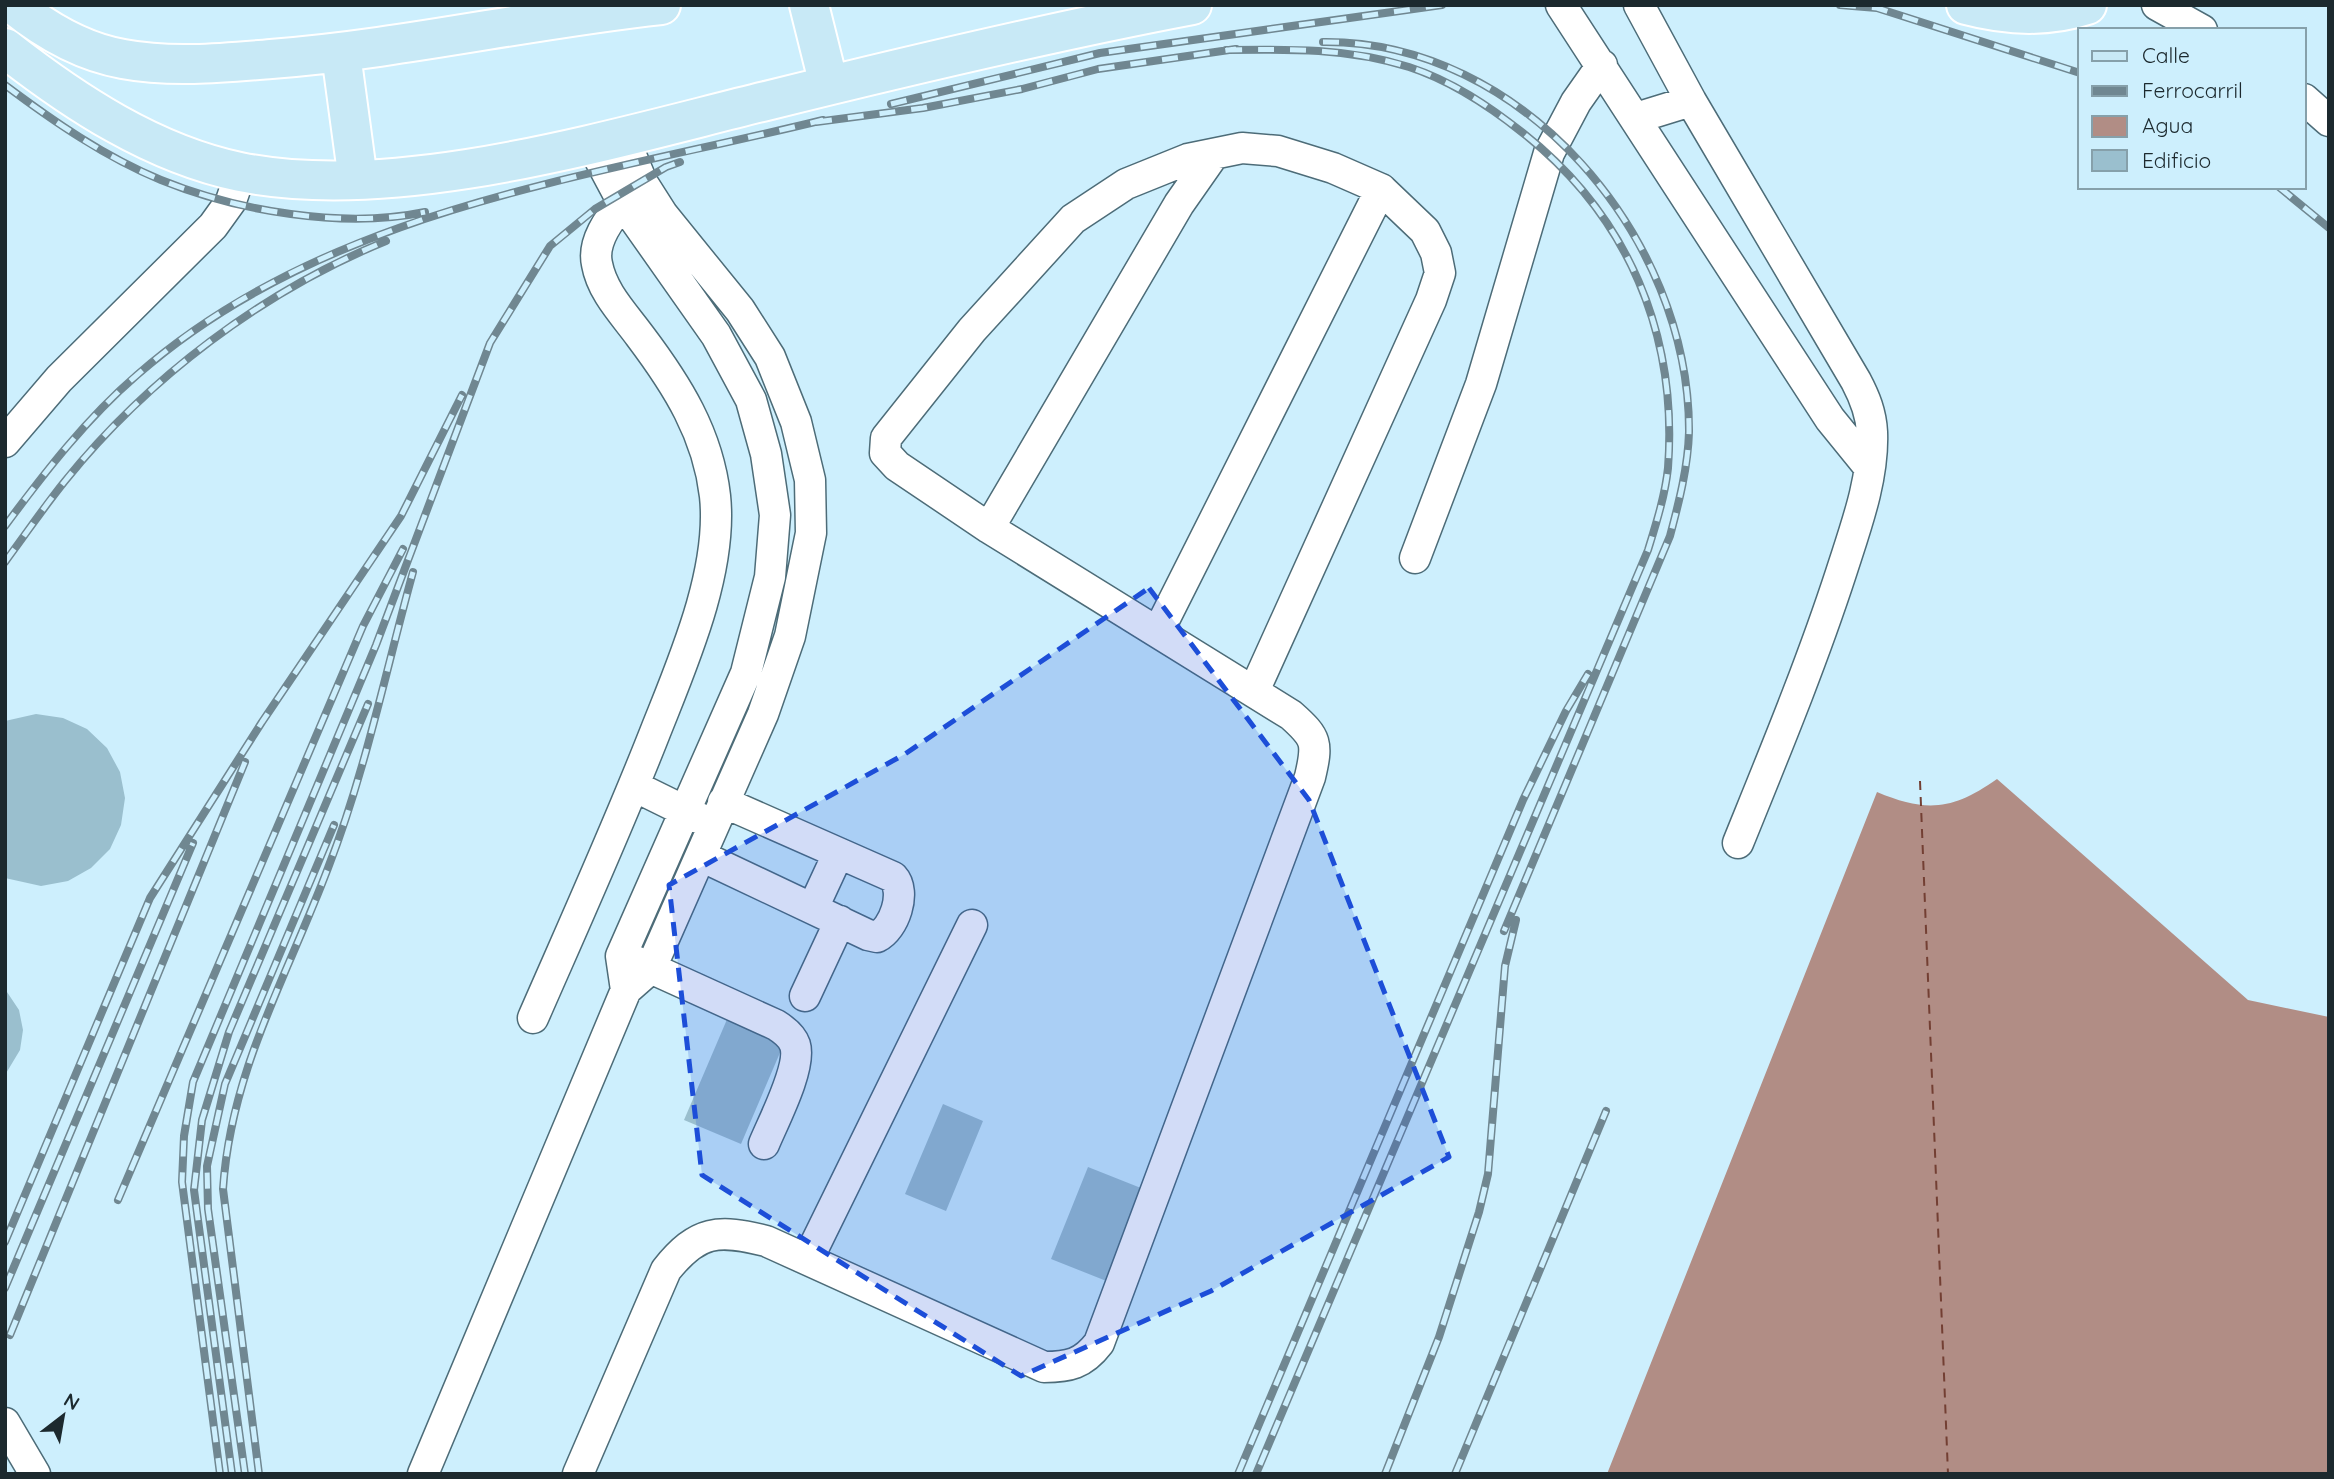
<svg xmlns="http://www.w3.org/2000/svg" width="2334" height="1479" font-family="Quicksand,sans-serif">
<rect width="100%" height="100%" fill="#cdeffd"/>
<path fill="#b18d85" d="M1997 779 2248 1000 2329 1017V1474H1607L1877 792C1927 813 1953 810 1997 779Z"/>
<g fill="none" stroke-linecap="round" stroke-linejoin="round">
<path stroke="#733f33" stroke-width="2" stroke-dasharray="9 7" stroke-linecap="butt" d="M1920 781 1948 1474"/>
</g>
<path fill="#9abfce" d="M36 714 63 718 87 729 107 748 120 772 125 798 121 825 110 849 91 868 68 881 41 886 5 878V721Z
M5 989 19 1010 23 1030 20 1050 5 1075Z
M728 1017 785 1041 741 1144 684 1120Z
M943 1104 983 1121 946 1211 905 1194Z
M1088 1167 1151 1192 1114 1284 1051 1259Z"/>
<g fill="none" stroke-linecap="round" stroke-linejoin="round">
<g stroke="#4d6c78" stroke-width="33">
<path id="minor" d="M1561 5 1830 419 1869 467
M1639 5 1691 101 1856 381C1865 398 1871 413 1872 432 1874 479 1855 529 1841 573 1811 665 1774 754 1738 843
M2157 5 2202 30
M2304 99 2329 121
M1636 118 1691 101
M591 143 623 203 716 335 751 400 766 454 775 515 770 577 746 673 621 956 626 990
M5 442 59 379 213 226 231 201 241 172
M989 528 1179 204 1214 154
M1415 558 1481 384 1549 153 1576 102 1602 65
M1158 632 1381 189
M634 786 703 820
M701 856 868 935 877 937C894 929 907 892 893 877L723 802
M813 908 838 854
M635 961 776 1025C784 1030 792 1036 795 1045 802 1067 773 1122 764 1144
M805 996 840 921
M533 1018C575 922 618 827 656 730 683 662 723 571 715 496 708 434 677 385 640 336 624 314 602 292 597 264 592 242 609 219 623 203
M808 1259 972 925
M5 1423 35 1474
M423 1474 626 990 651 968 763 714 790 636 811 533 810 480 796 422 770 357 740 310 663 215 642 182 623 136
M578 1474 666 1270C698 1230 718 1229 766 1241L1044 1367C1069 1367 1083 1364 1099 1343L1310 777C1318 743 1317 738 1291 715L989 528 897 466 885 453 886 438 972 330 1073 219 1126 184 1188 159 1242 148 1278 151 1333 168 1381 189 1425 231 1436 253 1440 273 1431 300 1254 691"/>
</g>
<g stroke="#fff" stroke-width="42">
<path id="major" d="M14 5C45 30 83 52 123 59 171 68 223 63 271 59 402 49 530 19 661 5
M809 5 829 85
M1966 5C2007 16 2047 18 2087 5
M5 48C74 102 153 154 240 172 398 204 610 139 766 101 907 66 1049 32 1192 5
M341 54 358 180"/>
</g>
<use href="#minor" stroke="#fff" stroke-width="30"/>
<use href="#major" stroke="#c8e9f6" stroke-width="38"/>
<g stroke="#708791" stroke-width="8">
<path id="rail" d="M1840 5 1877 8 2080 73
M1323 42C1522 40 1690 237 1689 432 1688 467 1679 502 1670 536L1504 931
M1226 50C1289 49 1349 48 1409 67 1452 81 1489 106 1523 133 1628 216 1678 334 1668 468 1665 496 1656 524 1648 550L1256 1474
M5 85C53 121 105 157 161 180 237 211 343 229 425 212
M891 104 1100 53 1442 5
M816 122 923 108 1022 89 1098 69 1236 49
M2279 187 2329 228
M5 526C45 472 86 419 137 375 326 209 587 178 823 120
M5 562C25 535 44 507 65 481 148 378 263 291 386 241
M118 1200 363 626 403 549
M5 1242 150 898 262 722 401 516 462 395
M5 1288 193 843
M10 1335 245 762
M220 1474 182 1182 184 1136 193 1082 376 645 490 343 550 246 595 209 666 167 680 162
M232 1474 194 1190 202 1120 229 1032 368 704
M245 1474 208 1209 207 1166 225 1084 334 825
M259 1474 223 1189C231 1070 287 977 328 868 365 773 386 670 413 572
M1238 1474 1523 800 1566 711 1588 674
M1385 1474 1439 1337 1479 1212 1488 1174 1505 966 1516 920
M1455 1474 1606 1111"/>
</g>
<use href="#rail" stroke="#cdeffd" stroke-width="5" stroke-dasharray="16" stroke-linecap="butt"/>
</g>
<path fill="#1d4ed8" fill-opacity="0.2" stroke="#1d4ed8" stroke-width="5" stroke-dasharray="14 9" stroke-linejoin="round" d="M1149 588 1309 800 1449 1157 1211 1291 1021 1376 702 1175 669 885 905 754Z"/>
<rect width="2334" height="1479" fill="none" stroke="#1c292e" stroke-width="14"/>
<rect x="2078" y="28" width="228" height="161" fill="#cdeffd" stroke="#86a0aa" stroke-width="2"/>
<rect x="2092" y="51" width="35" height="10" fill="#c8e9f6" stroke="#86a0aa" stroke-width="2"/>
<text x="2142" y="63" font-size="21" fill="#1c292e">Calle</text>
<rect x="2092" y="86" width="35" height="10" fill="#708791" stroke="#86a0aa" stroke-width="2"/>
<text x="2142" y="98" font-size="21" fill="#1c292e">Ferrocarril</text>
<rect x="2092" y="116" width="35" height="21" fill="#b18d85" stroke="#86a0aa" stroke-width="2"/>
<text x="2142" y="133" font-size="21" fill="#1c292e">Agua</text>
<rect x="2092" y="150" width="35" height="21" fill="#9abfce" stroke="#86a0aa" stroke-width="2"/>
<text x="2142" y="168" font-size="21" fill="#1c292e">Edificio</text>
<g transform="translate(63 1416) rotate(31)" stroke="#cdeffd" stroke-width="5" paint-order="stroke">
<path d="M0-5L12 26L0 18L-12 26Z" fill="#1c292e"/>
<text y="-10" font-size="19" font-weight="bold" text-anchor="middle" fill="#1c292e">N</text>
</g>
</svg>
